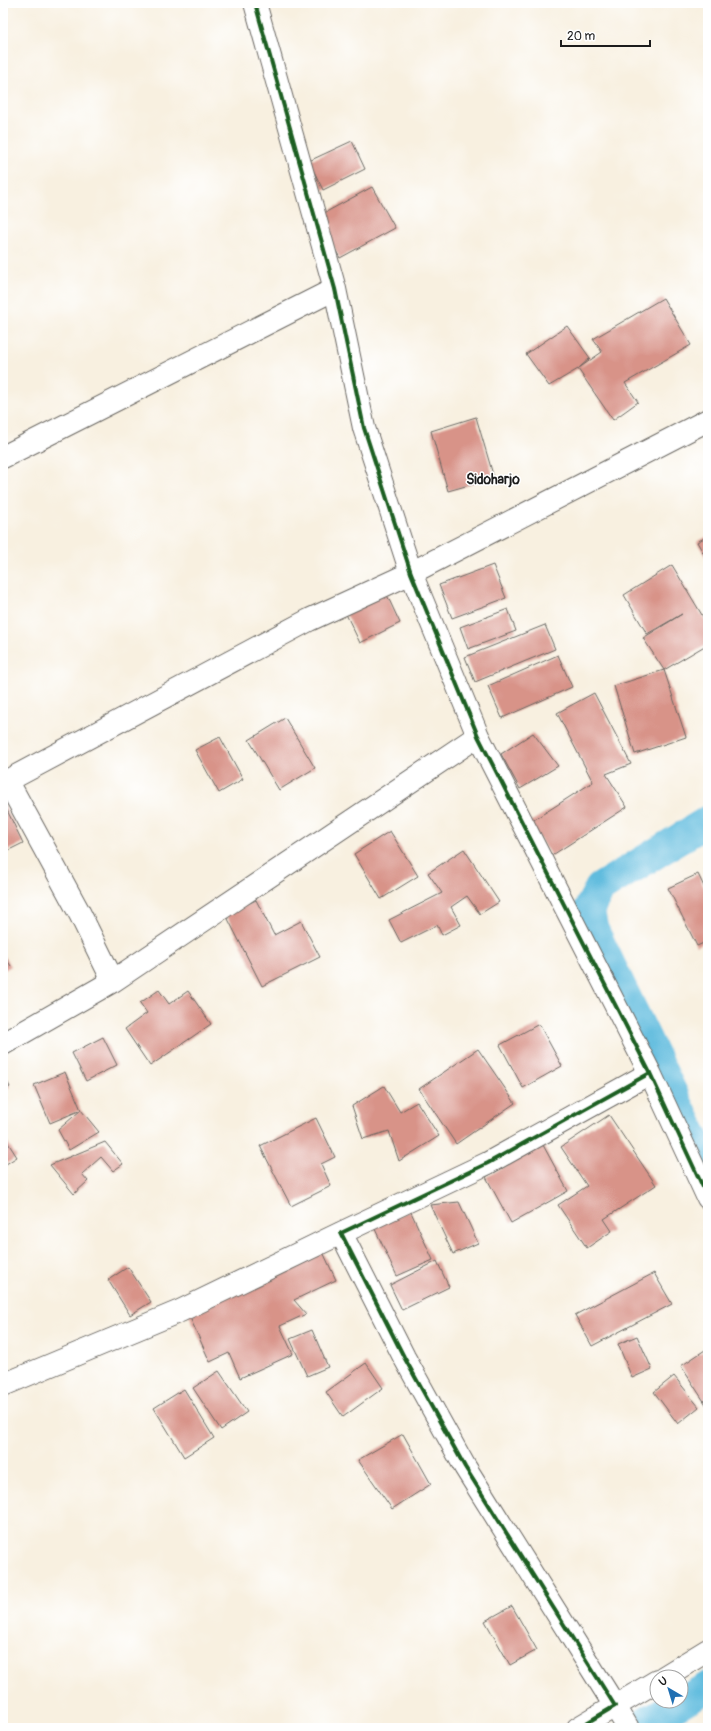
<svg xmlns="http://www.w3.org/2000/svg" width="711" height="1731" font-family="Pangolin,sans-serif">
<rect width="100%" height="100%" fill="#fff"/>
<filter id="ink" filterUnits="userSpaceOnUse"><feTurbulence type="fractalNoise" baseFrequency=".025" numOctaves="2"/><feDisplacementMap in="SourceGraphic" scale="8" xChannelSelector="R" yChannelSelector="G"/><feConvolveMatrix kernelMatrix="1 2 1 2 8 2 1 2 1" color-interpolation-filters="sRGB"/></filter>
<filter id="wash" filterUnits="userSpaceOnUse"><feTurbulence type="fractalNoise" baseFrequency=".012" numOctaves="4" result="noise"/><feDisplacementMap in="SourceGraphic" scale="16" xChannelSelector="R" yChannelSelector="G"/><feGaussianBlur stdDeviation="0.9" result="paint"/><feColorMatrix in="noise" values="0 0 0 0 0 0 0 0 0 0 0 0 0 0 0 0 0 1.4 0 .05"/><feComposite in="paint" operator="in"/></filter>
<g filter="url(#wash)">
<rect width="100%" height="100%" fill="#f8f0e0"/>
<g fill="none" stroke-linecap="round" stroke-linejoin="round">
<path stroke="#60bcde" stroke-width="31" d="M708 821 600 888 589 909 593 929 708 1167
M636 1728 708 1687"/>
</g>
<g id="blocks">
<path fill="#d89388" d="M352 141 365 169 323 190 309 161Z
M372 187 395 228 340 258 317 217Z
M663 298 691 345 625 383 638 402 613 420 578 369 549 386 526 354 567 326 590 358 579 368 602 352 593 339Z
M476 417 494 478 448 491 431 431Z
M708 536V561L697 542Z
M493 565 506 598 452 618 439 585Z
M672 565 708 625V644L664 670 686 737 635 754 614 686 664 670 643 638 682 614 647 634 624 595Z
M386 593 400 623 360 643 345 612Z
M508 609 516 631 468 649 460 627Z
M545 625 555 649 475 682 465 657Z
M558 655 572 687 502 718 488 686Z
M594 693 631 764 606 774 627 807 551 856 529 823 593 782 557 713Z
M285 718 315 768 279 790 249 740Z
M533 733 558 766 520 789 501 754Z
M220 737 243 779 219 793 195 750Z
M3 802 23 843 3 853Z
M390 831 418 876 381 899 354 854Z
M464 849 499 902 480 914 467 896 451 907 461 925 442 935 437 925 401 943 389 920 442 893 428 873Z
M698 874 708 895V941L697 946 668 888Z
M256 900 274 935 301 921 320 957 262 986 226 915Z
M3 954 11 966 3 971Z
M159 990 169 1004 188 991 211 1024 150 1066 125 1029 147 1013 140 1003Z
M539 1024 562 1066 523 1088 500 1045Z
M103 1037 117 1065 86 1081 72 1053Z
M478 1049 515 1103 456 1144 419 1089Z
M65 1072 81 1110 50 1123 34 1085Z
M3 1074 10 1087 3 1091Z
M384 1086 400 1112 417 1102 439 1136 399 1161 389 1131 363 1139 352 1106Z
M81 1110 99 1132 69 1150 58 1130Z
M609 1115 656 1185 604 1219 612 1231 587 1248 558 1205 587 1186 561 1147Z
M316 1118 335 1157 321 1164 331 1186 291 1206 260 1146Z
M3 1135 17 1157 3 1166Z
M105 1142 123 1164 113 1171 101 1157 82 1174 88 1181 74 1194 50 1165Z
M543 1145 568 1191 511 1223 486 1177Z
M459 1202 478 1243 453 1254 430 1205Z
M410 1210 433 1260 397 1276 374 1227Z
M323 1252 336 1280 294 1300 306 1314 280 1326 293 1354 240 1378 229 1353 210 1362 187 1311Z
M437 1261 449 1287 402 1310 390 1285Z
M128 1267 151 1302 130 1315 108 1280Z
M654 1273 672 1304 592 1346 575 1315Z
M312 1330 328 1367 307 1376 290 1339Z
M637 1336 652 1369 632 1378 618 1344Z
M708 1348V1405L707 1406 681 1366Z
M366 1363 383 1388 343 1417 326 1392Z
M219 1371 247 1412 221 1430 193 1388Z
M674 1376 699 1407 678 1424 654 1392Z
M184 1389 214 1438 184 1457 154 1408Z
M403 1434 431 1484 392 1509 358 1460Z
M512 1606 537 1650 510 1665 485 1621Z"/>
</g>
</g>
<g filter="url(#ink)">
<use href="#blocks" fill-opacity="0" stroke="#696661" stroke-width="1"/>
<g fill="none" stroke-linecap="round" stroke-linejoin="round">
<g stroke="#696661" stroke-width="24">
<path id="street" d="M255 3 335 289 364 428 411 573 478 736 650 1073 708 1198
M3 457 335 289
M7 780 80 914 113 981
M3 783 309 620 411 573 708 420
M3 1044 113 981 478 736
M3 1385 180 1311 341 1233
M664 1677 708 1650
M578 1728 615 1706 465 1467 404 1357 341 1233 488 1163 650 1073
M628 1728 615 1706 657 1681"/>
</g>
<use href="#street" stroke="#fff" stroke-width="22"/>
<g stroke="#fff" stroke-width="6">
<path id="cycleway" d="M255 3 335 289 364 428 411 573 478 736 650 1073 708 1198
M578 1728 615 1706 465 1467 404 1357 341 1233 488 1163 650 1073"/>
</g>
<use href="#cycleway" stroke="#1b5e20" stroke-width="4"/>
</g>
</g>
<g text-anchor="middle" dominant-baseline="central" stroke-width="3" stroke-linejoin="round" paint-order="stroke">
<g font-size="14" font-weight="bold" fill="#1c1c1c" stroke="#fff">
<text x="493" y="479">Sidoharjo</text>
</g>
</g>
<rect width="711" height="1731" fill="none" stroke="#fff" stroke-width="16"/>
<g transform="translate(669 1689) rotate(322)"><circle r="19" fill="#ffffff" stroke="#a4a4a4"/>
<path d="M0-3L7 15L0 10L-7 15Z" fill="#1f6fb2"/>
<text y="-6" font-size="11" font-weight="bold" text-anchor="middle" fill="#1c1c1c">U</text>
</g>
<path d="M561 40v6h89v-6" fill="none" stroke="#1c1c1c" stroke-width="2"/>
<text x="567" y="40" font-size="12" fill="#1c1c1c" stroke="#ffffff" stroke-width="3" paint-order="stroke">20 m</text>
</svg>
